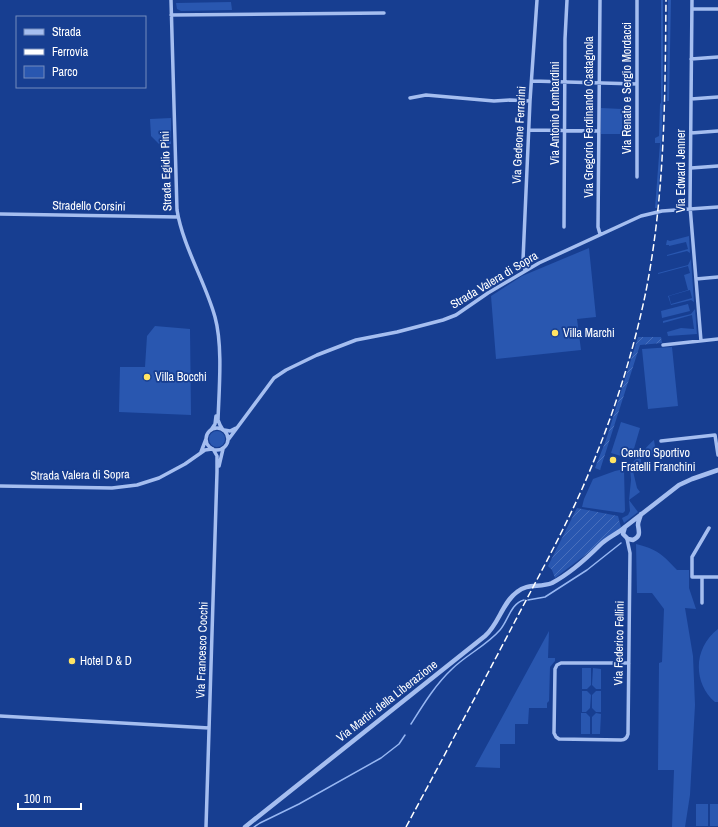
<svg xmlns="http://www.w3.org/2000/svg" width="718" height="827" font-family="'Archivo Narrow',sans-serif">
<defs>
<pattern id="garden-furrows" width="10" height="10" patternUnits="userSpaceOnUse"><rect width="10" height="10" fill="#2957b0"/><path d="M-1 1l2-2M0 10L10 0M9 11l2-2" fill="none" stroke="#4970bc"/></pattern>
</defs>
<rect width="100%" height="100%" fill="#173e91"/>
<path fill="#2957b0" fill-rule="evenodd" d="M661 0H663C663 69 664 139 657 208H655L660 143H655V138L659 136 660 104 661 103Z
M668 0H671L669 101H667Z
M231 2 232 10 181 11 177 9 176 3Z
M601 108 622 109V134H601Z
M171 118V144H159L151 136 150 119Z
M689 236 690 253 687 251 667 256V255L688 249 686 242 669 246V245H666L667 240 670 241Z
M589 248 596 317 577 319 581 350 496 359 491 296 522 276Z
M691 259 694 302 691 300 671 305 668 296 688 290 684 275 690 273 688 266 658 274V273L688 265ZM690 290 692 298 671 304 669 296Z
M688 304 690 311 662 318 661 311Z
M695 309 697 334 668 336 667 332 681 328 694 329 692 315 663 323V321L691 314Z
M155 326 190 329 191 415 119 412 120 367H145L147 336Z
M672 347 678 406 648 409 642 349Z
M621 422 640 428 631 459 611 453Z
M209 439a8 8 0 1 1 16 0a8 8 0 1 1-16 0Z
M654 440 656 454 641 456V464L632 467 637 488 640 492 629 500 638 512 624 523 622 518 628 515 630 511 629 500 631 480 630 466C633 462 651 442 654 440Z
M624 469 625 511 623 513 582 507 584 499 593 479 615 471Z
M636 544C657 549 663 555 677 570H689V588L696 609 685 608 693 656 695 705 690 795 685 827H672L674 770H658L659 663 662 662 664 609 652 593H637Z
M718 629V702H715C692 682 694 647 718 629Z
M549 631 548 658H555V661L550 667 549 701 547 703V708H529L528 724H515V744H500V768L475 767Z
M582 668H591V685L587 689H582Z
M593 668 601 669V689H596L592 685Z
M582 691H587L591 695 590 708 586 712H582Z
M596 691H601V712H596L592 708V695Z
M581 713H586L590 717V734H581Z
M596 713 601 714 600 734H592V717Z
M696 804H708V826H696Z
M710 804H718V826H710Z"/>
<path fill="url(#garden-furrows)" d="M638 337H661L662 343 640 345 600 470 595 468 606 440Z
M577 508 618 516 621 527 617 531 555 578 552 570 548 566Z"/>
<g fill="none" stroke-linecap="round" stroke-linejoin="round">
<path stroke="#97b7f3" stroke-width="1.5" d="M528 600 545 597 587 570 621 543
M411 724C423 705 435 685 452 669 466 655 486 646 500 630 508 621 511 603 524 600
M254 827 260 823 299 804 381 758 399 744 405 735"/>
<path stroke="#a5bef0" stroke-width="3.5" d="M171 0 177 210C183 247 205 281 215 317 223 346 219 390 218 420L220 425 223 430
M692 0 690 206 701 341
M692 9H718
M171 15 384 13
M691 59 718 57
M532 81 637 84
M410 98 426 95 494 101 510 100 530 101
M691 99 718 97
M529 130 599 131
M691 133 718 131
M691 168 718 166
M637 177V0
M0 214 178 217
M564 227 565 39 567 0
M600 234 598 227 600 0
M525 270 523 260 530 101 537 0
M696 279 718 277
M663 345 718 339
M206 439a11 11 0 1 1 22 0a11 11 0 1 1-22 0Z
M211 430 215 424 216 416
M224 430 230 431 236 428
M228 440 274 378 286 370 317 355 356 340 397 332 443 320 456 315 488 293 539 263 641 216 662 211 718 207
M661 441 715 435 718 455
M201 452 206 439
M219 466 223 449
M0 486 112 488 137 485 159 478 185 464 205 450 212 449
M709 528 692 557V577H718
M627 539 630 553 628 734C627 738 625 740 621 740L559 739 556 737 554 733 555 669 557 665 561 663H629
M702 603V577
M0 716 209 728
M206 827 217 472V456L213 449"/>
<path stroke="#a5bef0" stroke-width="4.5" d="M641 514C640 518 638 521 638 525 639 532 641 536 633 540L628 539 623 534 625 527 679 485 692 479 718 470
M245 827 485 636C499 624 502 603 517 592 527 583 540 588 552 583 569 574 586 559 600 545 607 538 617 534 625 527"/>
<path stroke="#fff" stroke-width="1.5" stroke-dasharray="7 3" stroke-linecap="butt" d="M406 827C442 760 477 694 512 627 536 581 561 536 582 489 610 425 632 359 646 291 665 194 665 98 666 0"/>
</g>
<g fill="#ffe464" stroke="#173e91" stroke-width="1.5">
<circle cx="555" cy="333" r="4"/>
<circle cx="147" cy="377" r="4"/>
<circle cx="613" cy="460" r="4"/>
<circle cx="72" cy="661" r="4"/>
</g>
<g text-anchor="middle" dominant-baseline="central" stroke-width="3.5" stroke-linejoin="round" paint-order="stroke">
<g font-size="12" fill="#fff" stroke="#173e91">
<text transform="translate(627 88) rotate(-90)">Via Renato e Sergio Mordacci</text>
<text transform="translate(555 113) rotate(-90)">Via Antonio Lombardini</text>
<text transform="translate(589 117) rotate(-90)">Via Gregorio Ferdinando Castagnola</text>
<text transform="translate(519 135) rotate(-87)">Via Gedeone Ferrarini</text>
<text transform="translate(166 171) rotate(-92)">Strada Egidio Pini</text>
<text transform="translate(681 171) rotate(-90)">Via Edward Jenner</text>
<text transform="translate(89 206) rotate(1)">Stradello Corsini</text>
<text transform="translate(494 280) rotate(-31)">Strada Valera di Sopra</text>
<text transform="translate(80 475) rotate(-1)">Strada Valera di Sopra</text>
<text transform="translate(619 643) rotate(-89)">Via Federico Fellini</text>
<text transform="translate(202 650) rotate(-88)">Via Francesco Cocchi</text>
<text transform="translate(387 701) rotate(-38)">Via Martiri della Liberazione</text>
</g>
<g font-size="12" fill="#fff" stroke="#173e91" text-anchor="start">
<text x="563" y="333">Villa Marchi</text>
<text x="155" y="377">Villa Bocchi</text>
<text x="621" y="453">Centro Sportivo<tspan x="621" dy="14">Fratelli Franchini</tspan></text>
<text x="80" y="661">Hotel D &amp; D</text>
</g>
</g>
<rect x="16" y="16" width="130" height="72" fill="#173e91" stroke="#748bbd"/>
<rect x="24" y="29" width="20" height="6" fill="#a5bef0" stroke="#748bbd"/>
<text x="52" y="36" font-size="12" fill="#ffffff">Strada</text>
<rect x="24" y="49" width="20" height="6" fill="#ffffff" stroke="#748bbd"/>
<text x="52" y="56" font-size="12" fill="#ffffff">Ferrovia</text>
<rect x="24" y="66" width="20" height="12" fill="#2957b0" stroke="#748bbd"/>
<text x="52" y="76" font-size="12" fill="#ffffff">Parco</text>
<path d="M18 803v6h63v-6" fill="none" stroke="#ffffff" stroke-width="2"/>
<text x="24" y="803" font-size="12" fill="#ffffff" stroke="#173e91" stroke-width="3" paint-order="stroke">100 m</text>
</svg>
